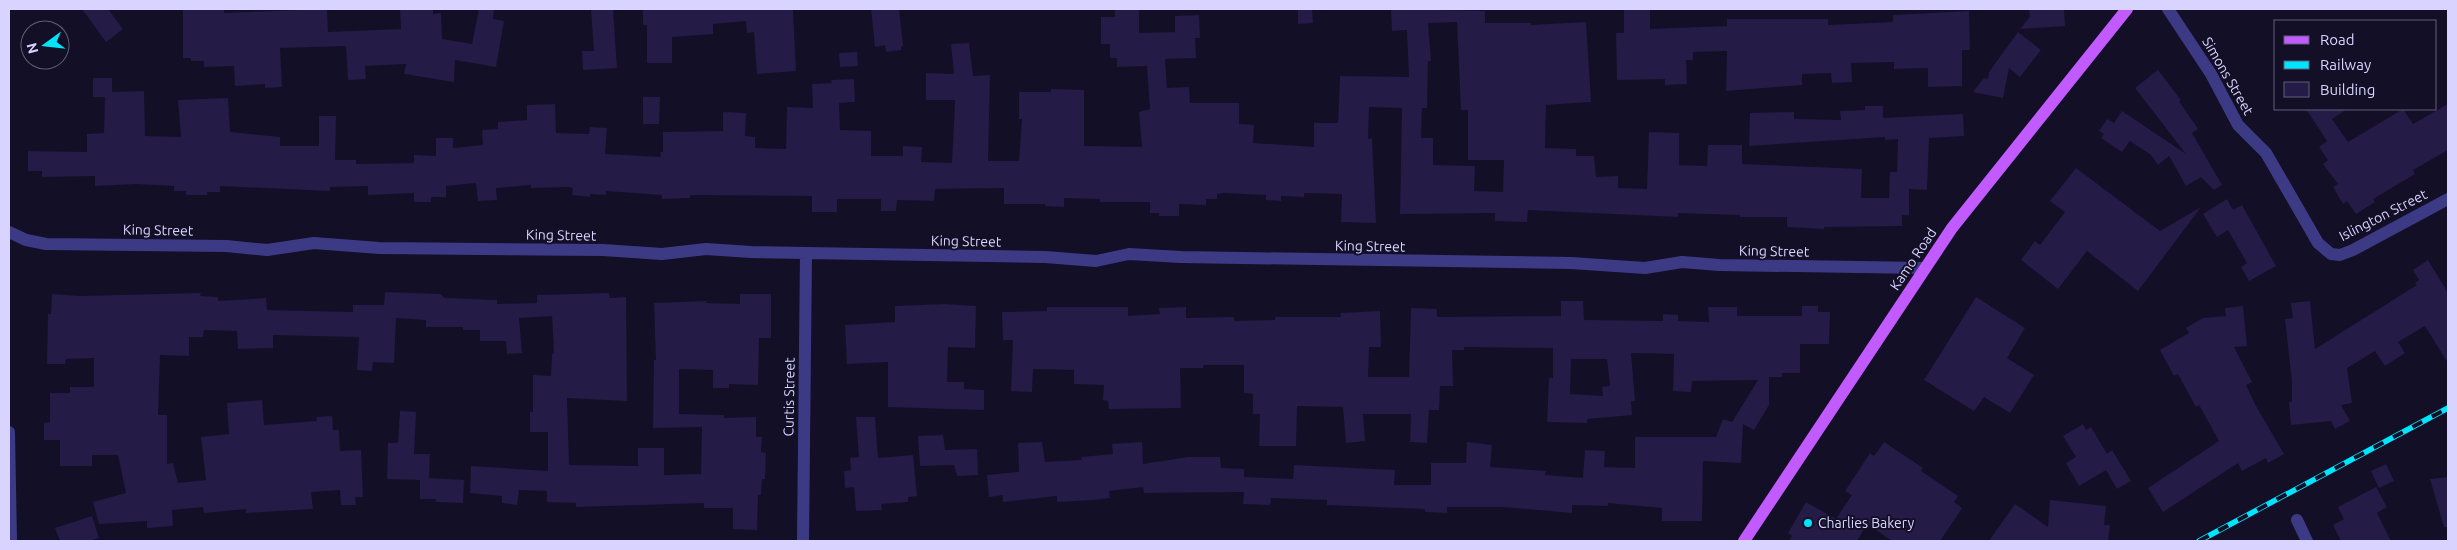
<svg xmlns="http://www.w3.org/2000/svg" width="2457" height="550" font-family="Ubuntu,sans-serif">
<rect width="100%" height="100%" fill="#130f26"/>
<path fill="#241b47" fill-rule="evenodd" d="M82 9H108L123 29 106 42Z
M183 9H224V13L327 9 328 32 401 29 400 9H433V14L441 13 442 39 472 44 479 9H494L493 19 504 21 496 67 455 60 454 82 404 74 406 64 365 66 366 79 348 80 346 46 280 48 282 87 265 88V84L235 86 234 66 204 67V61H191V58H183Z
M591 9H613L617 68 583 70 582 51H594Z
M643 9 793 10 796 71 757 74 754 32 747 33 746 21 713 24V34L672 37V63H647V25H643Z
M871 9H899L903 46 901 47V50L886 52 885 45 875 47Z
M1115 9H1139V33L1175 32V16L1199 15 1200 38H1195L1196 58 1165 59 1167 88 1189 87 1190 103H1239V124L1254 125 1253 143 1314 147V123H1338L1340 76 1409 77 1407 30 1392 31 1391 9 1485 11V23H1531V25L1586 22 1591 102 1546 105 1545 148 1576 149V156H1594L1596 177 1618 176V188L1647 189 1649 132 1679 133V165L1707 166 1708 145H1742V164L1862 169 1861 198H1889L1890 172H1897L1898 139 1885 140V137L1749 146 1750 113 1794 112V119L1841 120 1840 111 1865 110V106H1883V118L1963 114 1964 136 1929 138 1927 190 1909 189V215H1902V226L1824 227V229L1787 227V217H1740V215L1678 213V217L1528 210 1527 222 1495 221V213L1400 214 1402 108 1369 107 1368 139 1372 138 1376 223 1341 222 1342 194 1304 193V197L1281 196V201L1266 200V195L1224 193 1217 194V199H1206V205L1179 204V216H1159V213H1150V202H1100V199L1064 198V207L1045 206V204H1004V188L935 189 934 201 897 200 896 211H881V199H837V212H812V196L690 195V198L662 199V195L606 191V195L590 194V197L572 195 573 188 569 187 531 188V185L496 188 497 200 478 201 476 183 446 186V197H431V202H414V193L368 195V186L330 187V191L220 186V192H207V195H186V191H174V186L136 184 95 186V176L42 177V171H28V151L87 152V134L104 133 105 97H93V78H112V92L144 91 145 136 181 137 178 100 228 98 230 132 280 137V146H319V116H336L335 160H356V164L414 163V155L436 156V138H453V148L483 145 482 130 498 129V122L527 120V105L555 104 556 133 589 134 590 127 607 128 605 154 661 157 660 152H663V132L723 131V112L746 113 745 136 755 137V148L786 149 787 107 813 108 812 84 832 83 831 80 854 79 855 102 839 103 840 130 871 131V156H903V146L922 147 921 162 952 163 955 100H926V73L954 74 951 44 969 43 973 76 990 75 988 161H1019L1022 119H1019V92H1051V89L1084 90V146L1142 147 1139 112 1150 109 1147 66 1117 67V58H1110V44H1101V17H1115ZM1457 22 1461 110H1468V160H1504L1503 192 1474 191 1475 166 1433 165V138H1421L1422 108H1427L1428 61H1431L1428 23Z
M1298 9H1312L1313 23 1298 24Z
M1624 9H1650V29L1727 26V19H1828V25L1893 22V15L1969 11 1970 50H1962V86L1928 87V68L1894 69V62L1851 63 1852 82 1832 83 1831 73 1802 74V85L1726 91 1727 51 1693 52V60H1686L1687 84 1665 85V79L1617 80 1616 33H1624Z
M2029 9H2064L2065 26 2020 29 2030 17Z
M2018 32 2041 50 2020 77 2009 68 2003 98 1973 92 1984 78 1988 79 1989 72Z
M857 52 858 66 840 67 839 53Z
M2158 70 2181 100 2179 101 2198 129 2192 133 2222 185 2214 190 2201 177 2186 186 2169 156 2158 165 2151 155 2130 141 2122 152 2101 138 2104 134 2099 131 2107 119 2114 123 2122 111 2186 154 2135 88Z
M643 97H660L659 124H643Z
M2448 104V150L2413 170 2415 174 2373 199 2375 202 2356 214 2347 201 2343 204 2333 187 2338 184 2323 164 2328 160 2319 147 2327 141 2306 109H2347L2332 119 2348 142 2403 109 2413 124Z
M2076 168 2160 231 2201 207 2138 291 2087 251 2058 289 2021 260 2035 241 2040 245 2065 212 2050 201Z
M2227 199 2233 210 2242 205 2276 266 2249 281 2241 267 2247 263 2228 230 2217 237 2203 214Z
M2428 260 2448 293V363L2425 326 2398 342 2405 353 2385 366 2375 351 2347 368 2352 403 2341 405 2350 421 2335 429 2331 421 2291 425 2289 402H2292V382L2285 319 2293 318 2291 303 2310 301 2315 349 2417 285 2415 283 2419 280 2413 270Z
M385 292 440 294 445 298 497 300V304L537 303V295L609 293 610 298 626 297 627 401 567 398 569 465 638 466V448H664V475L701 474 702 427 653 428 654 360H656L654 303 707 301 706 303 740 304V294H771V338H759L758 385 729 384V388H713V370L679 369V414L724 415V418L756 417V437H762L761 452 766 453 765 479H762L761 495H758L757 530 733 529V508H704V503L576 507V503L547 502V491L519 490 517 505 502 503V496L470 493 471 466 548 471V432H530V412H533V375L551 376 552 354H554L552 316 519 318 522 353 507 354 506 341H480V330H463V327H426V320L396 318 394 363 373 362 372 371 357 370 359 337 273 335V348L238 349 237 331 204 330 203 337H189V356L160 355 158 415H167V464L173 463 178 483 206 480 201 437 229 434 227 403 262 400 264 425 317 421 316 417 332 416 333 430H339L340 451 361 450 363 497H355L356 505H341L340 490 311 492 313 509 246 513V509L204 513 203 507 172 510 173 526 147 528V521L99 524 93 502 126 493 118 455H92V466H60V440H44V423L50 422V393H70V387H94V358L66 359 65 364H47L48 314H51L52 294 79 296 201 293 200 296 218 297V301L266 298 267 310 353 312V305H384Z
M1976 297 2025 328 2007 358 2034 375 2010 413 1984 397 1974 411 1924 380Z
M1561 301H1583L1584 320 1663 321V314L1678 315V321L1709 322 1708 307H1737V316H1802V306H1818V312H1830L1829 344H1800V373H1782V377H1769V405L1754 430 1743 424 1741 463 1703 461 1702 521H1662V508L1608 503V506L1572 505V513L1503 507H1447V513L1425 512V509L1327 505V500L1271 498 1270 505 1243 504 1244 492 1144 493 1143 487 1109 491 1110 498 1094 500 1057 502V496L1003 502V495L989 497 987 475 1019 472 1018 443 1042 442 1045 462 1082 460 1081 457 1113 454 1112 444 1142 442 1143 464 1188 457H1220L1221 468 1244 469V477L1293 479 1294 465 1395 470 1394 485H1431V463H1466L1467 442 1492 445 1490 467 1546 471 1545 475 1583 478 1585 450 1605 451 1604 467 1635 468V437H1716L1723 419 1732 422 1758 380 1692 381 1691 392 1673 391 1674 354 1631 353 1635 401H1631L1632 415 1587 419V423L1547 422 1549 378H1553V348L1464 347V350H1452L1453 386H1440L1439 410H1429L1427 443 1410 442 1411 414H1363L1365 441 1346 443 1343 407 1297 406 1296 446H1259L1260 414H1253V394L1244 393V365H1203V368H1180L1181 408 1109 409 1108 401 1103 400 1104 385 1074 384V370L1033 369 1032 392 1011 391 1013 340H1003L1002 312 1047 311V307H1128V316L1160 314 1159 308 1186 307V318L1234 317V321L1275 320V317H1341L1340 313 1380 311 1381 347H1369L1368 377H1409L1411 308 1437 309V317L1561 316ZM1571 359H1607L1610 386 1602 387 1603 396 1570 394Z
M945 304 976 306 975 348 948 347 947 382H964V389L984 390V410L888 407V362L847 364 845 325 895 322V306Z
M2243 306 2247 346 2234 347 2252 382 2246 385 2256 406 2284 454 2268 463 2266 458 2242 471 2238 463 2163 512 2148 488 2219 441 2199 405 2196 407 2178 374 2174 376 2160 350 2189 333 2186 328 2203 318 2226 316 2225 308Z
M400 411 416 412 414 454H430L429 478 464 480 463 503 436 502V499H420V480L387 479 388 443H398Z
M856 417H875L878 458 913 455 917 496 908 497V502L881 504 882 510 856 511 854 487 845 488 844 471 851 470 850 458 859 457Z
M2083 424 2086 430 2091 427 2107 454 2112 450 2131 481 2117 489 2106 470 2079 486 2066 463 2076 457 2063 436Z
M943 435 945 450 977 449 978 475 957 476 954 465 920 466 918 436Z
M1884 442 1923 468 1921 471 1958 496 1954 502 1962 508 1940 541H1892L1867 524 1857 541H1789L1792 536 1788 533 1806 502 1836 519 1852 495 1845 491 1870 453 1874 456Z
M2386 464 2394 481 2379 488 2371 471Z
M2448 477V527H2444L2430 479Z
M2376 487 2387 507 2377 513 2391 541H2341L2333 525 2344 519 2338 507Z
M2050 500 2106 506 2104 525H2110L2108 541H1989L2015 504 2048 527Z
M92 516 99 538 89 541H60L55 528Z"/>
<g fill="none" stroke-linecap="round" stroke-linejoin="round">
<path stroke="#3d3a85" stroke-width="12" d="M2168 9 2211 74 2238 125 2266 153 2318 243 2331 254 2340 255 2353 250 2448 199
M9 232 26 240 46 244 226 246 267 250 314 243 379 248 603 250 662 254 706 249 751 252 1045 257 1096 261 1129 254 1181 257 1571 263 1645 268 1682 262 1719 265 1924 268
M9 432 11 541
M2297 520 2307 541
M803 541 806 253"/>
<path stroke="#c25bff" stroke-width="12" d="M1744 541 1952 228 2127 9"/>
<g stroke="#00e5ff" stroke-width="5.5">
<path id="rail" d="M2199 541 2448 408"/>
</g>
<use href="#rail" stroke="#130f26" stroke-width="4" stroke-dasharray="11" stroke-linecap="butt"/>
</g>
<circle fill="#00e5ff" stroke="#130f26" stroke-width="2" cx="1808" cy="523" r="5"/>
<g text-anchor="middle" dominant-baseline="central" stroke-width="4" stroke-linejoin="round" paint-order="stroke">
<g font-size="14" fill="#d9d4ff" stroke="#130f26">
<text transform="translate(2228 76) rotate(60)">Simons Street</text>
<text transform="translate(2383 215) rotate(-27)">Islington Street</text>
<text transform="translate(158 230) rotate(1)">King Street</text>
<text transform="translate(561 235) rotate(1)">King Street</text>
<text transform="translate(966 241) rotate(1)">King Street</text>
<text transform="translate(1370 246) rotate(1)">King Street</text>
<text transform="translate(1774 251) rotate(1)">King Street</text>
<text transform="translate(1913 259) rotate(-56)">Kamo Road</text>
<text transform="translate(789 397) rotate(-89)">Curtis Street</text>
</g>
<g font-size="14" fill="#d9d4ff" stroke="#130f26" text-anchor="start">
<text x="1818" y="523">Charlies Bakery</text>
</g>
</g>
<rect width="2457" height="550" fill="none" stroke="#d9d4ff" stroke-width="20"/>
<rect x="2274" y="20" width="162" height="90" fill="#130f26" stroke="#625e7d"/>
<rect x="2284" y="36" width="25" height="8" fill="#c25bff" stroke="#625e7d"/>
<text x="2320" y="45" font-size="15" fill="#d9d4ff">Road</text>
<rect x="2284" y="61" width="25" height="8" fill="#00e5ff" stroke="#625e7d"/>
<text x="2320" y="70" font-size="15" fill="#d9d4ff">Railway</text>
<rect x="2284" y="82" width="25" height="15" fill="#241b47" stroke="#625e7d"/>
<text x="2320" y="95" font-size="15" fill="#d9d4ff">Building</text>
<g transform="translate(45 45) rotate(255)"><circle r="24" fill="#130f26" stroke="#625e7d"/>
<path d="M0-4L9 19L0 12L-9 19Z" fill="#00e5ff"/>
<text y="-8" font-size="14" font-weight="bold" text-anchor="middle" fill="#d9d4ff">N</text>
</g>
</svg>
